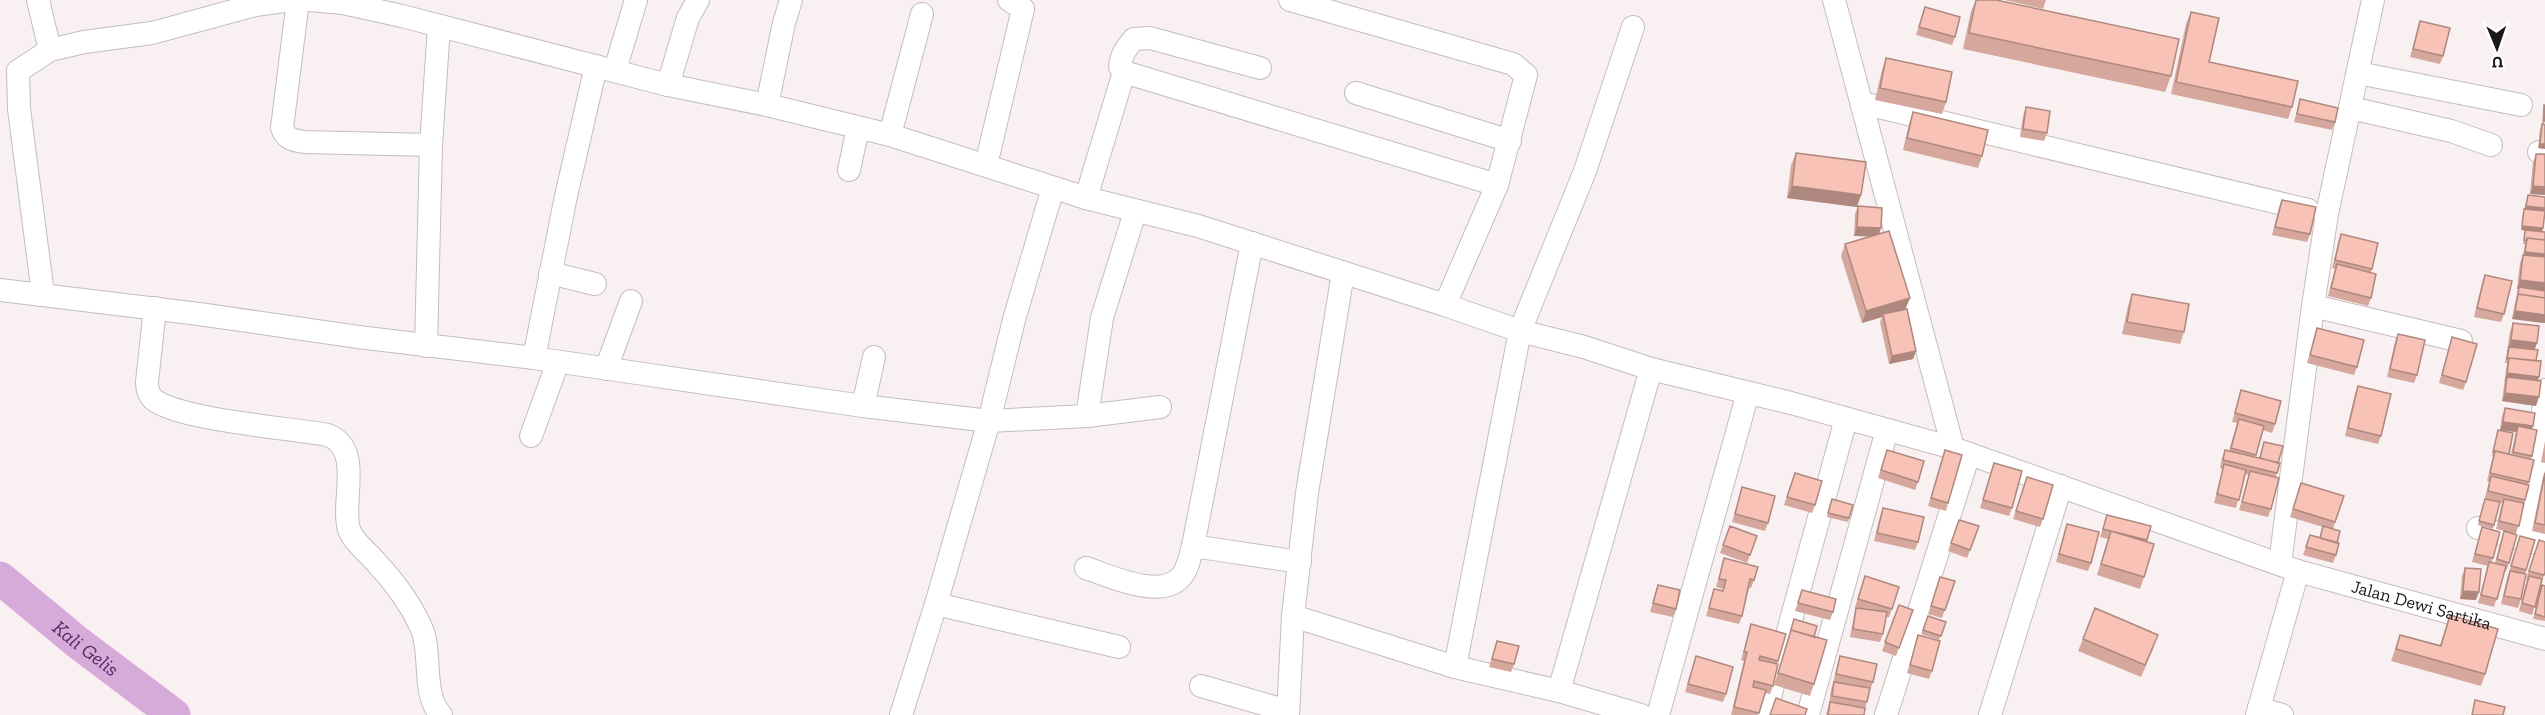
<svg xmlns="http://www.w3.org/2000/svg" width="2545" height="715" font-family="'Zilla Slab',serif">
<rect width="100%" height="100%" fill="#f9f0f1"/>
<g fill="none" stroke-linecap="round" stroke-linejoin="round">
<path stroke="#d6abda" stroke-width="33" id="s1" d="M0 578 77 642 174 715"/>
<g stroke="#c4bdbe" stroke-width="24">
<g id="minor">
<path d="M38 0 50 50"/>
<path d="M298 0 282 128C286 139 292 140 304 142L431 145"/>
<path d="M309 0 343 3 402 16 668 85 767 105 890 135 1086 198 1198 226 1445 305 1520 331 1584 347 1651 369 1791 403 1953 448"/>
<path d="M1290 0 1513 64 1526 75 1497 185 1445 305"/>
<path d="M1834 0 1953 448 2298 571 2257 715"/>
<path d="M1260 68 1150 38 1134 39C1126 48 1121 55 1120 67L1124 72 1497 185"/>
<path d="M615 70 636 0"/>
<path d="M2358 73 2521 105"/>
<path d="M668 85 688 18 698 0"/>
<path d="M1356 93 1510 141"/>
<path d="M1862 103 2308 210"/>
<path d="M767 105 784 23 791 0"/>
<path d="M2351 108 2451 131 2491 145"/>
<path d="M890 135 922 14"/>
<path d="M2539 152 2545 153"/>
<path d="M986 165 1023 9 1009 0"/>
<path d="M849 170 858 128"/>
<path d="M1086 198 1124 72"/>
<path d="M550 273 595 284"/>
<path d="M0 290 199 314 358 337 534 358 863 406 989 421 1087 416 1160 407"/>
<path d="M43 294 19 109 18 71 50 50 84 42 152 33 255 5 291 0"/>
<path d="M2313 306 2461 341"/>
<path d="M155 308 147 382C147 388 148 394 153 399 178 420 291 428 328 435 365 450 339 505 350 532 355 543 366 551 374 560 392 579 410 603 421 627 433 654 421 693 441 715"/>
<path d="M426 346 431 145 439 26"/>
<path d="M534 358 566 196 596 66"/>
<path d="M606 369 631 301"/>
<path d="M863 406 874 357"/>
<path d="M1087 416 1102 318 1135 212"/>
<path d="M531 436 558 362"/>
<path d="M2478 528 2545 545"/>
<path d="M2525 540 2538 468 2545 390"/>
<path d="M1193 546 1300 562"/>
<path d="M2280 564 2313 306 2327 214 2373 0"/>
<path d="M1086 568C1110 576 1160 600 1181 577 1188 569 1190 556 1193 546L1252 243"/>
<path id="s2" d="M2298 571 2545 639"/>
<path d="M936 604 1119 647"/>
<path d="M1293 616 1455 667 1559 691 1641 715"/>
<path d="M1455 667 1520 331 1585 171 1633 27"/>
<path d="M1201 686 1288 711"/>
<path d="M1559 691 1651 369"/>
<path d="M2259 708 2282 715"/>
<path d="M901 715 936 604 989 421 1015 316 1053 188"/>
<path d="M1288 715 1293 616 1307 493 1343 273"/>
<path d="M1658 715 1748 393"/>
<path d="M1765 715 1846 419"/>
<path d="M1808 715 1887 430"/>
<path d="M1886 715 1969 454"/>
<path d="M1990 715 2061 486"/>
</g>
</g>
<use href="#minor" stroke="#fff" stroke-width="22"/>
</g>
<path fill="#d5a79d" d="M1976 0H1996L2171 76 2165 92 1963 49 1971 11Z
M2005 0H2046L2043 9Z
M1925 7 1955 37 1952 45 1916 35Z
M2191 12 2209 62 2292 107 2288 119 2171 94 2186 24Z
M2420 21 2443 56 2440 64 2410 57Z
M1886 58 1946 102 1942 114 1875 100 1882 70Z
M2300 99 2335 122 2332 130 2294 122Z
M2544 105 2545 149 2538 148 2540 129 2542 125 2543 110Z
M2026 107 2047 133 2044 141 2020 137 2023 116Z
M1913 112 1982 156 1978 168 1903 150 1909 124Z
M1796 153 1857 207 1787 198 1791 165Z
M2536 154H2545V195L2530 194 2533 162Z
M2528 195 2545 197V210L2543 228 2542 232H2545V323L2512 319 2515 303 2518 289H2517L2520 263 2523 255 2525 244H2523L2525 230H2521L2523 213Z
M2282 200 2310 234 2307 242 2272 235 2279 208Z
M1858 206 1881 228 1879 234 1910 298 1905 309 1916 351 1913 359 1889 364 1880 322 1882 317 1862 323 1841 256 1845 244 1871 236H1854L1855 214Z
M2341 234 2372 269 2371 272V298L2368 306 2328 296 2335 269 2332 268 2338 243Z
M2485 275 2504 314 2501 322 2474 317 2482 283Z
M2132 294 2184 332 2180 344 2122 334 2128 306Z
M2513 323 2535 350 2538 380 2536 406 2502 401 2507 363H2505L2507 351 2510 332Z
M2317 328 2357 367 2354 375 2307 363Z
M2398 334 2417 375 2414 383 2387 377 2395 342Z
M2452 337 2466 382 2463 390 2439 383Z
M2358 386 2381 436 2378 444 2345 436 2355 394Z
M2241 390 2275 424 2272 433 2263 430 2255 457 2259 458 2264 442 2278 463 2271 509 2268 517 2239 510 2249 475 2245 474 2236 508 2214 503 2223 469 2220 468 2222 458 2225 450 2229 451 2237 423 2232 422Z
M2505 408 2532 429V456L2531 459 2534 460 2528 485H2529L2516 534 2496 529 2502 503 2500 502 2493 529 2478 525 2489 482 2487 481 2493 456H2492L2498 430 2509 454H2511L2516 432 2500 430 2502 416Z
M2545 441V463L2541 462Z
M1887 450 1918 482 1915 490 1878 478Z
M1945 450 1948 503 1946 511 1928 506Z
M1994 463 2012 508 2009 516 1980 508Z
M2545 471V534L2532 531 2543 477Z
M1795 473 1815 505 1812 513 1784 505Z
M2027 477 2043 519 2040 527 2013 519Z
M2301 483 2344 496 2333 529 2337 543 2336 555 2333 563 2303 555 2310 535 2320 538 2323 527 2290 517Z
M1742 487 1768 523 1765 531 1732 522Z
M1830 503 1853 505 1848 522 1827 517Z
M1883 508 1918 542 1915 550 1874 541 1880 517Z
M2107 515 2151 526 2146 542 2144 577 2140 589 2097 575 2108 539 2100 537Z
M1959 520 1979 526 1967 558 1948 551Z
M2067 524 2091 563 2088 571 2056 562Z
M1730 526 1757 536 1747 563 1720 553Z
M2482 527 2500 532 2492 562 2495 563 2504 531 2509 563 2506 571 2505 570 2494 607 2478 603 2488 566 2472 562Z
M2520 536 2535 540 2525 574 2521 599 2518 608 2501 604 2507 579Z
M2539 540 2545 572 2532 615 2519 611 2527 579H2526Z
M1724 558 1754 580 1751 588H1749L1742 616 1739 624 1706 616 1714 589 1722 591 1723 589 1716 587Z
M2465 568 2476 600 2460 599 2462 576Z
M1865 576 1892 609 1889 617H1886L1883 634 1880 642 1850 637 1854 616 1856 608 1855 607Z
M1940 577 1955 581 1942 618 1928 614Z
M1658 585 1676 609 1673 617 1650 612Z
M2542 585 2545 586V621L2533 619Z
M1802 590 1833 612 1830 620 1795 611Z
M1899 605 1913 610 1896 656 1882 651Z
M2450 615 2485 674 2481 686 2391 661 2400 635 2440 645Z
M1928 616 1946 622 1939 640 1921 634Z
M1794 619 1814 637V684L1810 696 1774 685Z
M1751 624 1786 634 1777 664 1773 686 1770 694 1765 693 1758 715H1731L1744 661 1741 660Z
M1918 635 1932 671 1929 679 1907 673Z
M2083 639 2154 647 2141 677 2078 651Z
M1497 641 1514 664 1511 672 1489 667Z
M1696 656 1726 694 1723 702 1685 692Z
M1840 656 1873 682 1870 691 1869 690 1864 715H1826L1829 704 1831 690Z"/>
<path fill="#ae887f" d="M2540 144H2545V149L2538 148Z
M1792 186 1861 195 1857 207 1787 198Z
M2533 186 2545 187V195L2530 194Z
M2526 206 2545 208V210L2544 213 2524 210Z
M2522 226 2543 228 2542 232 2521 230Z
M1857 227 1881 228 1878 237 1854 236Z
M2525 252 2545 254V263L2522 260Z
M2520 280 2545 283V291L2517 289Z
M1910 298 1905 310 1883 314 1882 317 1862 323 1866 311Z
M2515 311 2545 315V323L2512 319Z
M2511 340 2537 343 2534 352 2508 349Z
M1916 351 1913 359 1889 364 1892 356Z
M2507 373 2539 377 2536 385 2507 377 2504 382Z
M2505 393 2539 397 2536 406 2502 401Z
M2503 422 2533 426 2530 434 2518 426 2516 432 2500 430Z
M2463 591 2479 592 2476 600 2460 599Z"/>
<path fill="#f8c2b6" stroke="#ae887f" stroke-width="1.5" d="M1976 0H1996L2179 39 2171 76 1969 33Z
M1925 7 1960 17 1955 37 1919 27Z
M2191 12 2219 18 2209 62 2298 81 2292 107 2176 82Z
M2420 21 2450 28 2443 56 2413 49Z
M1886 58 1952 72 1946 102 1880 88Z
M2300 99 2338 108 2335 122 2297 114Z
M2544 105H2545V121H2544Z
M2026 107 2050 111 2047 133 2023 129Z
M1913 112 1988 130 1982 156 1907 138Z
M2542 124 2545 125V144H2540Z
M1796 153 1866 162 1861 195 1792 186Z
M2536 154H2545V187L2533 186Z
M2528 195 2545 197V208L2526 206Z
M2282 200 2316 207 2310 234 2275 227Z
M1858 206 1882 208 1881 228 1857 227Z
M2524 209 2545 211 2543 228 2522 226Z
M2525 230 2545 232V240L2527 238V240H2524Z
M1889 231 1910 298 1866 311 1845 244Z
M2341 234 2378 243 2372 269 2335 260Z
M2527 238 2545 240V254L2525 252Z
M2523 255 2545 257V283L2520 280Z
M2337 264 2376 274 2371 298 2331 288Z
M2485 275 2512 281 2504 314 2477 308Z
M2519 287 2545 291V298L2518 294Z
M2132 294 2189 304 2184 332 2127 322Z
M2518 294 2545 298V315L2515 311Z
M1907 309 1916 351 1892 356 1883 314Z
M2513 323 2539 326 2537 343 2511 340Z
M2317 328 2364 340 2357 367 2310 355Z
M2398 334 2425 340 2417 375 2390 369Z
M2452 337 2477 344 2466 382 2442 375Z
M2509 347 2538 350 2536 361 2509 358V359H2507Z
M2509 358 2541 361 2539 377 2507 373Z
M2507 377 2541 381 2539 397 2505 393Z
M2358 386 2391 394 2381 436 2348 428Z
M2241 390 2281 401 2275 424 2235 413Z
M2505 408 2535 413 2533 426 2503 422Z
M2239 419 2264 426 2256 455 2231 448Z
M2518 426 2537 430 2532 456 2513 452Z
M2498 430 2513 433 2509 454 2495 451V452H2493Z
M2264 442 2283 446 2278 463 2260 458Z
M1887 450 1924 461 1918 482 1881 470Z
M1945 450 1962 455 1948 503 1931 498Z
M2225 450 2280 463 2277 473 2223 460Z
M2495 451 2534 460 2529 482 2490 473Z
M1994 463 2022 471 2012 508 1983 500Z
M2224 464 2246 470 2239 500 2217 494Z
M2250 471 2279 478 2271 509 2242 502Z
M1795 473 1822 481 1815 505 1787 497Z
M2545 473V525L2535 523Z
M2491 476 2529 485 2525 500 2488 491Z
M2027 477 2053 485 2043 519 2016 511Z
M2301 483 2344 496 2335 522 2293 509Z
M1742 487 1775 496 1768 523 1735 514Z
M1832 499 1853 505 1849 518 1828 513Z
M2485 499 2500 502 2494 525 2479 521Z
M2504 499 2524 503 2519 526 2499 521Z
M1883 508 1924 517 1918 542 1877 533Z
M2107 515 2151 526 2147 540 2103 529Z
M1959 520 1979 526 1970 550 1951 543Z
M2067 524 2099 532 2091 563 2059 554Z
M1730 526 1757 536 1750 555 1723 545Z
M2323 526 2340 531 2337 543 2320 538Z
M2482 527 2500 532 2493 558 2475 554Z
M2111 531 2154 544 2144 577 2101 564Z
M2504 531 2517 535 2509 563 2497 559Z
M2310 535 2339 543 2336 555 2306 547Z
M2520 536 2535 540 2526 570 2511 566Z
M2539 540 2545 542V572L2544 575 2529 571Z
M1724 558 1758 567 1754 580 1750 579 1742 616 1709 608 1714 589 1723 591 1726 580 1719 579Z
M2489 562 2506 566 2497 599 2481 595Z
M2465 568 2481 569 2479 592 2463 591Z
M2510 571 2526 574 2521 599 2504 596Z
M1865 576 1899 587 1892 609 1858 599Z
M2529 576 2542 579 2535 607 2522 603Z
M1940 577 1955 581 1945 610 1931 606Z
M1658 585 1680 590 1676 609 1653 603Z
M2542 585 2545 586V617L2535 614Z
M1802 590 1836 599 1833 612 1798 603Z
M1899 605 1913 610 1899 648 1885 642Z
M1856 608 1887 612 1883 634 1853 629Z
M2095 608 2158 635 2145 665 2083 639Z
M2450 615 2498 629 2485 674 2396 649 2400 635 2441 646Z
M1928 616 1946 622 1941 636 1923 630Z
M1794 619 1817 626 1814 637 1791 630 1790 633Z
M1751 624 1786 634 1778 661 1760 656 1759 660 1778 664 1773 686 1754 681 1753 687 1766 690 1759 713 1734 707 1747 652H1744Z
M1791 630 1827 640 1814 684 1778 673Z
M1918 635 1940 641 1932 671 1910 665Z
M1497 641 1519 646 1514 664 1492 659Z
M1696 656 1733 667 1726 694 1688 684Z
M1840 656 1877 664 1873 682 1836 674Z
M1834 682 1870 688 1867 702 1832 696Z
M1776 698 1807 709 1805 715H1770Z
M2475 700 2505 707 2503 715H2472Z
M1830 702 1865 708 1864 715H1828Z"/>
<g text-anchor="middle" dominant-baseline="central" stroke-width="6" stroke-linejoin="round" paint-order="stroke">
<g font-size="18" fill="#1b1819" stroke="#fff">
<text stroke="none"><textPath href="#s2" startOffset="128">Jalan Dewi Sartika</textPath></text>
</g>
<g font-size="20" font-style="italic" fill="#5a2761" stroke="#fff">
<text stroke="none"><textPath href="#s1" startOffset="111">Kali Gelis</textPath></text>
</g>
</g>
<g transform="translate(2497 48) rotate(178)" stroke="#ffffff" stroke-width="4.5" paint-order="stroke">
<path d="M0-4.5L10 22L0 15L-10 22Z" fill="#1b1819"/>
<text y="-9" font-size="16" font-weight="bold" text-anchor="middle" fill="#1b1819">U</text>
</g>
</svg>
